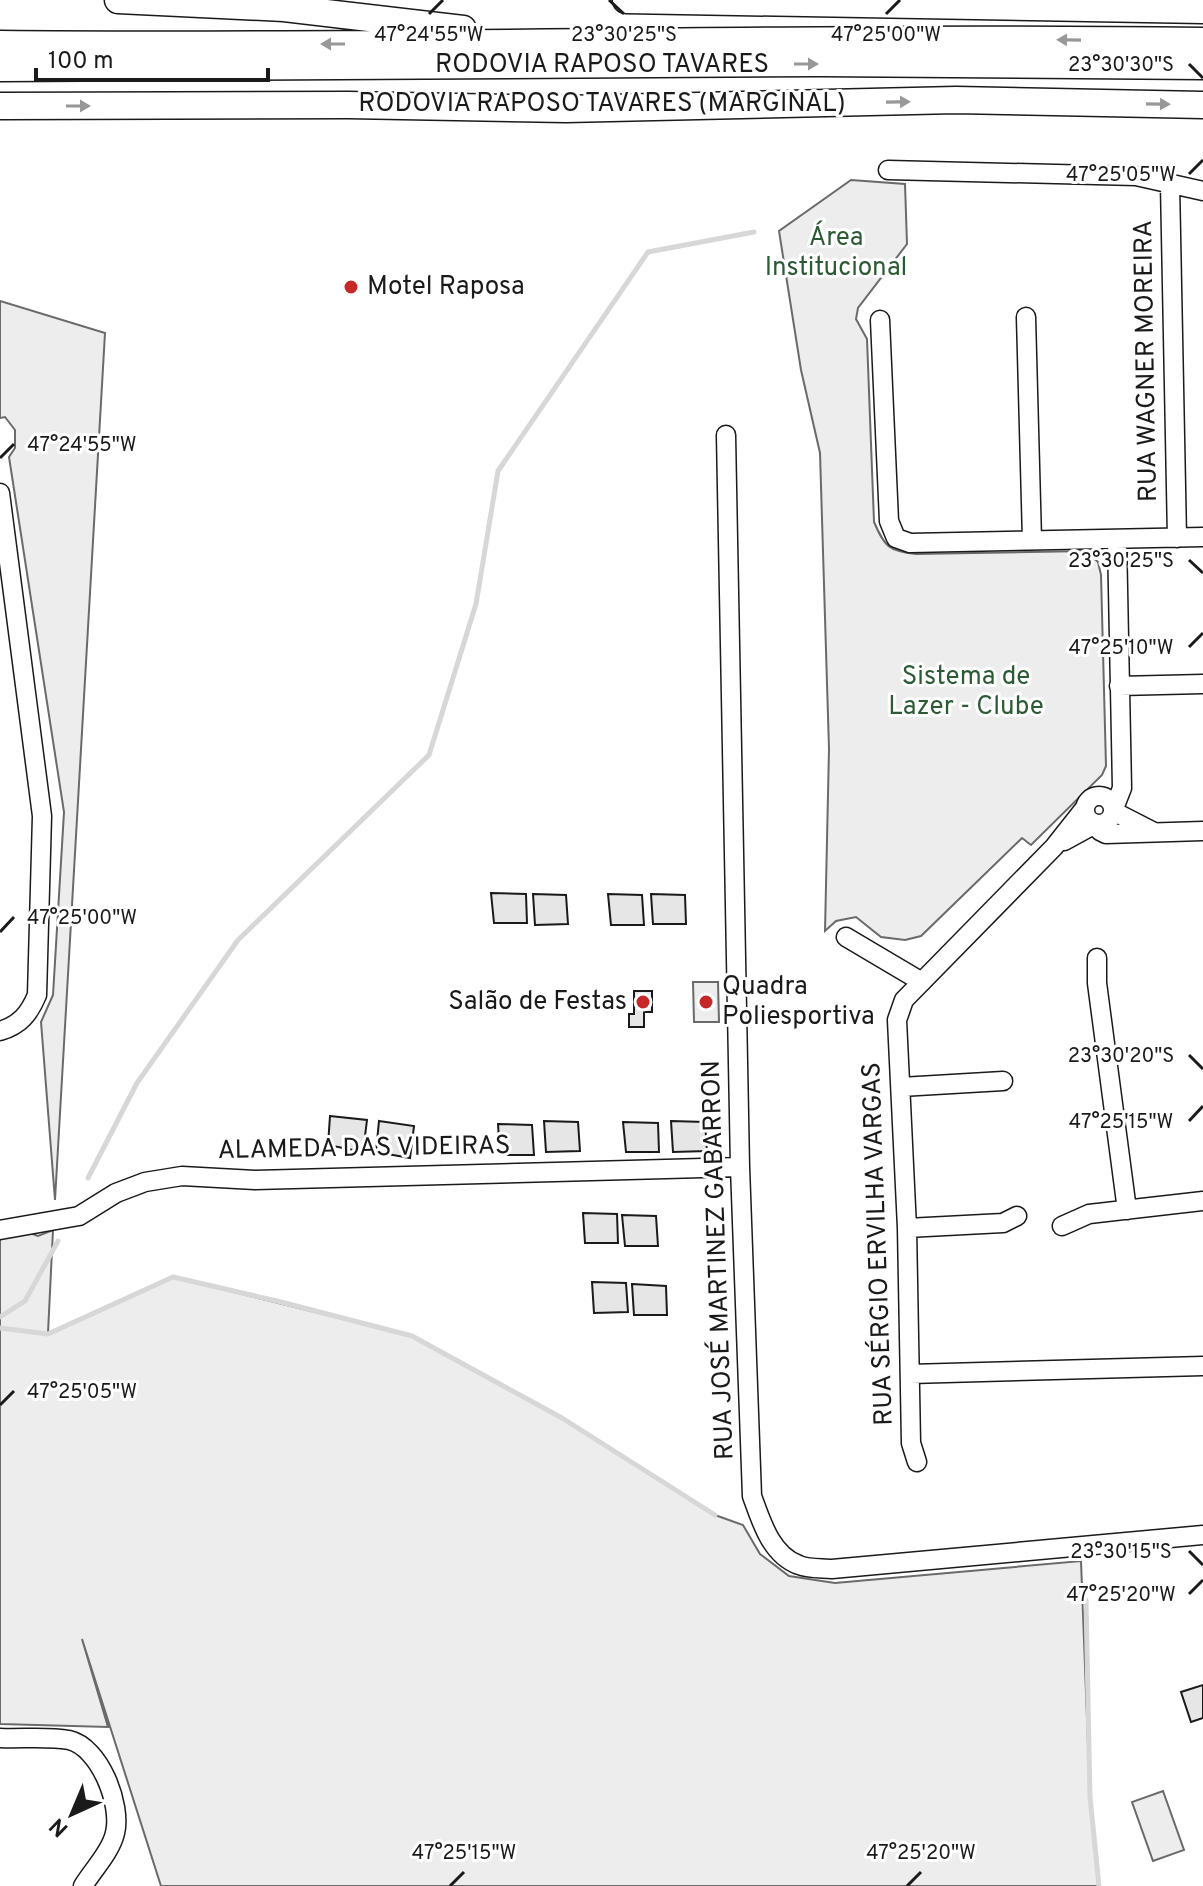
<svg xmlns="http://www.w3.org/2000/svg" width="1203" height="1886" font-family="Overpass,sans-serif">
<rect width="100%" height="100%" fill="#fff"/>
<path fill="#ededed" stroke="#6a6a6a" stroke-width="2" d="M851 180 905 184 907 244 858 308 856 319 867 339 874 522C885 547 888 551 916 554L1086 551 1098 562 1101 575 1106 766 1102 775 1031 845 1022 838 921 936 905 940 881 937 856 917 836 921 825 931 829 749 820 453 801 370 779 231Z
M0 301 105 333 55 1200 41 1022 53 995 64 812 9 457 15 448V430L5 417 0 418Z
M693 982H718L719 1022H694Z
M53 1230 48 1333 173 1277 412 1336 562 1418 715 1515 743 1525 760 1554 789 1576 835 1583 1081 1561 1090 1797 1099 1886H161L82 1639 108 1727 0 1724V1237L30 1233 38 1236Z
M1163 1791 1184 1850 1153 1861 1132 1802Z"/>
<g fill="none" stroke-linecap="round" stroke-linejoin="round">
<path stroke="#d7d7d7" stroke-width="5" d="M88 1178 137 1083 238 940 429 755 476 604 498 471 648 252 754 232
M0 1317 25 1301 58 1241
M0 1328 48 1334 173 1277 277 1301 412 1336 562 1418 715 1515
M1086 1600 1090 1797 1099 1886"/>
</g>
<path fill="#e6e6e6" stroke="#1a1a1a" stroke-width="2" d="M491 893 526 894 527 923H494Z
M533 894 566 895 568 924 535 925Z
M608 894 642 895 644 925H611Z
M651 894 685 895 686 924H653Z
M634 991H652V1012H644V1027H629V1014H634Z
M330 1116 367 1120 363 1152 328 1145Z
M379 1121 414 1126 410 1158 376 1152Z
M544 1121 578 1122 580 1151 546 1152Z
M671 1121 705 1122 707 1151 673 1152Z
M623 1122 658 1123 659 1152H626Z
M498 1124 532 1125 534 1155H500Z
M583 1213 617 1214 618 1243H585Z
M622 1215 656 1216 658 1246H625Z
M592 1282 626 1283 628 1312 594 1313Z
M632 1284 666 1286 667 1315H634Z
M1203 1685V1718L1191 1722 1181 1692Z"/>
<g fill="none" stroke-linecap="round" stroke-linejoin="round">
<g stroke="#1a1a1a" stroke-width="21">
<path id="minor" d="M888 170 1136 176 1203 191
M1170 184 1177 538
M1026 317 1032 540
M880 320 889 521 896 538 910 543 1203 537
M726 435 740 1167 752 1496C761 1521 771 1555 799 1565 808 1569 822 1568 832 1569L1203 1535
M0 493 42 816 37 995C29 1014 20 1025 0 1031
M1117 539 1122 788 1113 811 1154 832
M1119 686 1203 684
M1085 810a14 14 0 1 1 28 0a14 14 0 1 1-28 0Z
M1064 841 1095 824 1100 831 1106 834 1203 831
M846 937 922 982
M1097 958V983L1127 1210
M901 1087 1003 1081
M1062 1226 1089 1214 1203 1201
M907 1228 1003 1223 1017 1216
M0 1230 79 1216 116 1193 145 1182 182 1176 255 1180 740 1167
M910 1374 1203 1366
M917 1462 911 1443 907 1228 897 1020 904 1000 1054 847 1084 809
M0 1738C22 1739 47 1736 69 1740 100 1747 122 1805 115 1833 111 1851 93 1870 83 1886"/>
</g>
<g stroke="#1a1a1a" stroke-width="29">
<path id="highway" d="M118 0 284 8 463 29
M626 0 1203 10
M0 44C401 48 802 36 1203 41
M0 68 820 63 1203 66
M0 106 348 105 566 109 956 100 1203 105"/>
</g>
<use href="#minor" stroke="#fff" stroke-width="18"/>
<use href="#highway" stroke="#fff" stroke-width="26"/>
</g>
<defs><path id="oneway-solid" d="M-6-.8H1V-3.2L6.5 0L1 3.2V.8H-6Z" transform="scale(2)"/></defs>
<g fill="#989898">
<use href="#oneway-solid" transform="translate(1069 40) rotate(-179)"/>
<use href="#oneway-solid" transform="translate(333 44) rotate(180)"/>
<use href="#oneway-solid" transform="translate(806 64)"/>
<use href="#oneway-solid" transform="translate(898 102) rotate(-1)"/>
<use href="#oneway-solid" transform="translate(1158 104) rotate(1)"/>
<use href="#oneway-solid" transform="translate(78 106)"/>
</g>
<path fill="none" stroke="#1a1a1a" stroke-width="3" d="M609 0 624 14M429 14 443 0M886 14 900 0M1189 64 1203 78M1189 174 1203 160M0 458 14 444M1189 560 1203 573M1189 647 1203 633M0 932 14 917M1189 1055 1203 1069M1189 1121 1203 1106M0 1405 14 1391M1189 1551 1203 1565M1189 1594 1203 1580M450 1886 464 1872M907 1886 921 1872"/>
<g fill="#c62828" stroke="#fff" stroke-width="3">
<circle cx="351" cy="287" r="8"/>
<circle cx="643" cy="1002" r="8"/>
<circle cx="706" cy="1002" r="8"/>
</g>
<g text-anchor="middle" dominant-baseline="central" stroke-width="6" stroke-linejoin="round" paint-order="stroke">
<g font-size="26" fill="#1a1a1a" stroke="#fff">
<text x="602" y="65">RODOVIA RAPOSO TAVARES</text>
<text x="602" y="104">RODOVIA RAPOSO TAVARES (MARGINAL)</text>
<text transform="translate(1147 361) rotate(-91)">RUA WAGNER MOREIRA</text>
<text transform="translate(364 1149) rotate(-1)">ALAMEDA DAS VIDEIRAS</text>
<text transform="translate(879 1244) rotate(-92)">RUA SÉRGIO ERVILHA VARGAS</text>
<text transform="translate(719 1260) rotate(-92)">RUA JOSÉ MARTINEZ GABARRON</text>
</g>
<g font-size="26" fill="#2b5a34" stroke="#fff">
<text x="836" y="238">Área<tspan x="836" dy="30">Institucional</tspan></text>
<text x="966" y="677">Sistema de<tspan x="966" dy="30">Lazer - Clube</tspan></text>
</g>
<g font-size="26" fill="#1a1a1a" stroke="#fff" text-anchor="start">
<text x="367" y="287">Motel Raposa</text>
<text x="722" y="987">Quadra<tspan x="722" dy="30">Poliesportiva</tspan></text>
<text x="627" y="1002" text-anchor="end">Salão de Festas</text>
</g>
</g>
<g font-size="20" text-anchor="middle" fill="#1a1a1a" stroke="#fff" stroke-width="6" stroke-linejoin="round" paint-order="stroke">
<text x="624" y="41">23°30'25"S</text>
<text x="429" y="41">47°24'55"W</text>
<text x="886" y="41">47°25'00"W</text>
<text x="1121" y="71">23°30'30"S</text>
<text x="1121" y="181">47°25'05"W</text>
<text x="82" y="451">47°24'55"W</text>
<text x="1121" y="567">23°30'25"S</text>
<text x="1121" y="654">47°25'10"W</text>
<text x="82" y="924">47°25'00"W</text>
<text x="1121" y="1062">23°30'20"S</text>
<text x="1121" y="1128">47°25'15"W</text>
<text x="82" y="1398">47°25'05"W</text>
<text x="1121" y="1558">23°30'15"S</text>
<text x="1121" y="1601">47°25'20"W</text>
<text x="464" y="1859">47°25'15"W</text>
<text x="921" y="1859">47°25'20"W</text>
</g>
<g transform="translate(72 1814) rotate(224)" stroke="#ffffff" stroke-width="6" paint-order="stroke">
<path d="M0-6L14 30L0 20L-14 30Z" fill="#1a1a1a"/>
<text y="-12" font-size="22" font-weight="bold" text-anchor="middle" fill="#1a1a1a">N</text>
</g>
<path d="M36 68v12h232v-12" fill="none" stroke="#1a1a1a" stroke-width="4"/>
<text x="48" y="68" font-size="24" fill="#1a1a1a" stroke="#ffffff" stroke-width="6" paint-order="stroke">100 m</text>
</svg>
